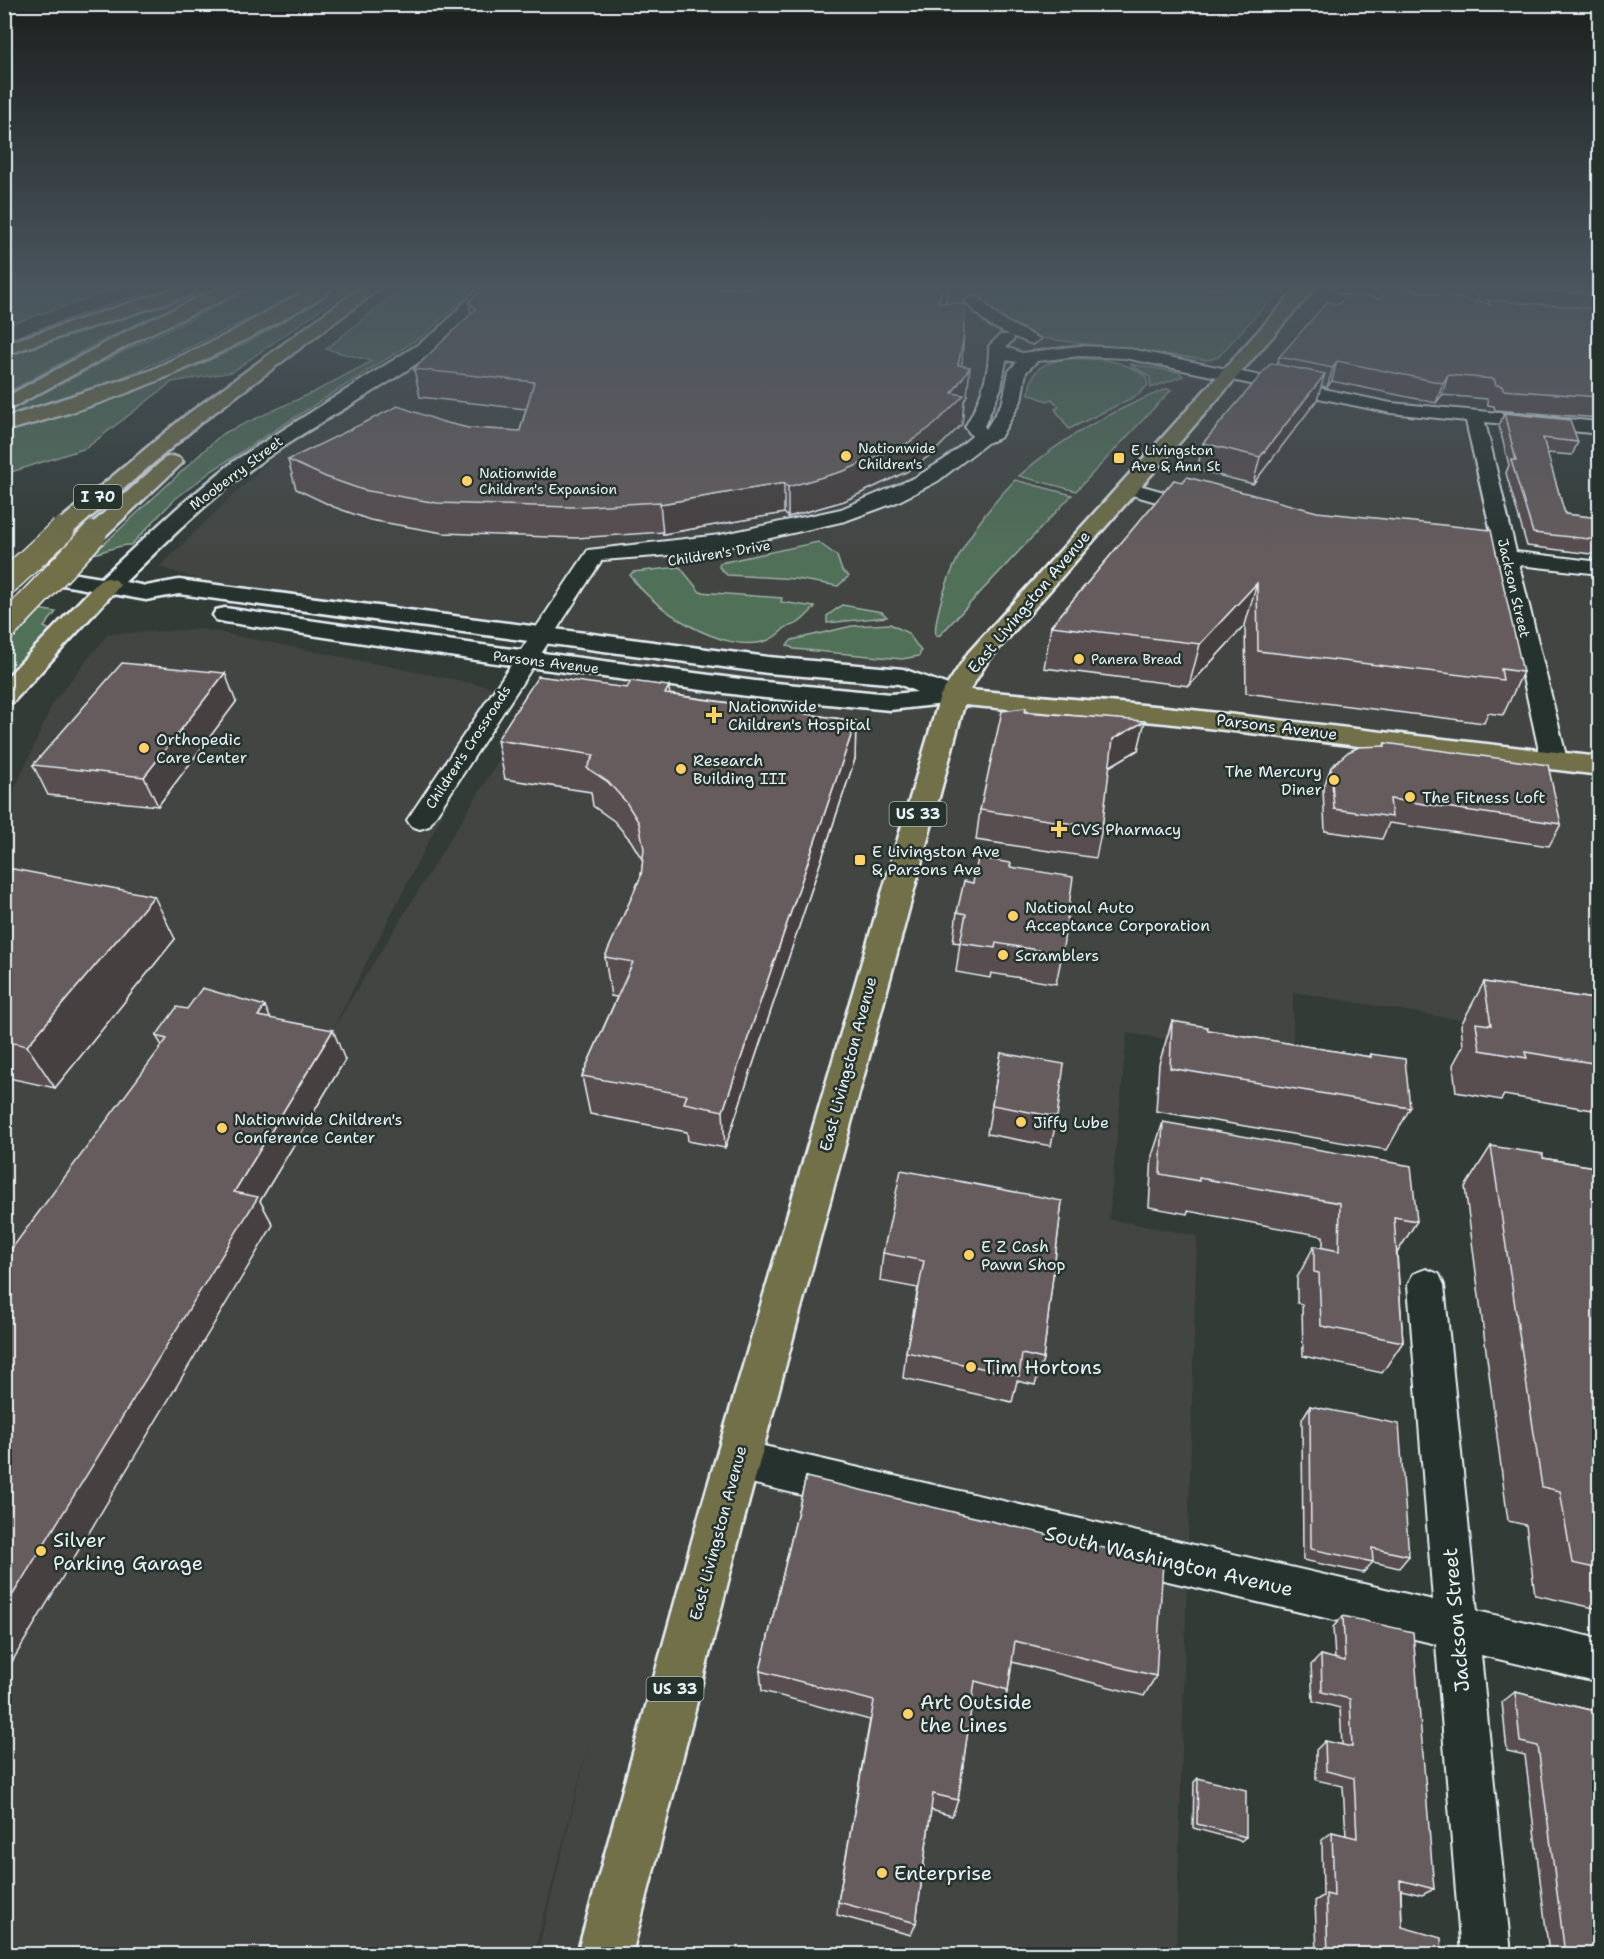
<svg xmlns="http://www.w3.org/2000/svg" width="1604" height="1959" font-family="'Shantell Sans',sans-serif">
<rect width="100%" height="100%" fill="#333b37"/>
<filter id="ink" filterUnits="userSpaceOnUse"><feTurbulence type="fractalNoise" baseFrequency=".0167" numOctaves="2"/><feDisplacementMap in="SourceGraphic" scale="12" xChannelSelector="R" yChannelSelector="G"/><feConvolveMatrix kernelMatrix="1 2 1 2 8 2 1 2 1" color-interpolation-filters="sRGB"/></filter>
<g filter="url(#ink)">
<path fill="#424542" d="M485 288H1474L1457 314 1599 327V427L1476 417 1506 557 1599 568V1043L1293 992V1060L1127 1033 1109 1219 1197 1236 1176 1954H537L591 1734 534 1954H5L4 846 11 797 54 701 108 634 203 629 506 690 331 1032 580 629 213 584 159 567 310 421 404 364Z"/>
<path fill="#516f58" stroke="#9cb0a8" stroke-width="1.5" d="M9 288H119L5 326V291Z
M158 288H182L5 346 4 341Z
M255 288H306C210 341 110 388 5 419V399L61 384 124 351Z
M337 288H351L232 372 172 382 86 448 5 474 4 433C89 406 177 380 255 338 283 323 310 304 337 288Z
M402 288H471L461 301 424 335 213 470 175 499 131 545C119 544 105 552 93 554L222 434 316 391 372 361 326 349Z
M984 288H1281L1218 357 1208 360 1034 337C1014 329 977 314 984 288Z
M200 292 201 294 103 340 5 394 4 357Z
M1068 359C1095 358 1123 359 1145 376L1148 385 1138 395 1069 429 1055 409 1059 407 1052 399 1047 401 1029 394C1031 368 1043 362 1068 359Z
M1130 364 1178 372 1183 376 1151 388 1150 377Z
M1166 389 1171 390 1076 491 1019 476C1062 437 1113 411 1166 389Z
M1015 480 1072 495 940 635 936 636C934 628 937 618 939 609 951 559 980 516 1015 480Z
M818 542 837 556 842 571 849 576 838 586 796 579 727 575 719 567 720 563Z
M680 567 700 592 782 598 781 602 815 607C810 612 804 619 798 623 794 626 789 625 785 628 779 633 775 638 766 641 724 655 652 609 630 575L633 572Z
M842 605 882 612 887 617 827 623V616Z
M37 609 56 612 44 627 50 630 5 682V648Z
M890 624 908 633 921 651 919 656 902 659 794 649 787 645 792 640 852 626Z"/>
<g fill="none" stroke-linecap="round" stroke-linejoin="round">
<g stroke="#e8f1f8" stroke-width="4">
<path id="street" d="M1332 288H1364L1423 299 1431 304 1423 309 1340 293Z
M973 296 979 298 1001 319 1040 339 1032 344 1012 336 1014 339 1006 347 1022 353 1079 346 1125 348 1391 403 1600 422V434L1485 422 1516 552 1600 562V574L1519 565 1567 760 1563 766 1554 768 1545 766 1541 760 1498 563 1449 556 1445 552 1449 548 1456 546 1495 550 1466 421 1391 413 1125 358 1079 356 1037 361 1026 372 1021 401 1000 438 987 443 938 481 897 502 845 521 744 544 670 555 602 560 429 826 420 829 411 826 407 820 411 814 588 550 720 535 841 509 916 477 945 459 972 436 965 427C979 403 990 375 989 346L1000 335H1010L989 325 967 304 965 301ZM1006 360 1017 362 1009 371 1003 401 986 429 984 426 1001 388Z
M1128 482 1207 504 1210 508 1207 512 1200 514 1121 492 1118 488 1121 484Z
M1426 1269 1439 1274 1444 1285 1477 1611 1600 1639V1683L1481 1655 1511 1954H1461L1436 1644 738 1480 724 1474 718 1460 724 1446 738 1440 1433 1600 1408 1285 1413 1274Z"/>
</g>
<g stroke="#e8f1f8" stroke-width="5">
<path id="secondary" d="M479 288H498C447 360 344 404 272 454 218 490 171 537 125 582L146 586 179 580 768 657 903 669 962 690 966 696 962 702 890 710 755 697 489 662 225 622 216 620 213 615 216 610 225 608 489 646 755 681 890 694 917 692 899 684 768 673 179 594 146 600 57 584 53 579 57 574 65 572 101 578 175 510 234 461 419 344 438 330Z"/>
</g>
<g stroke="#e8f1f8" stroke-width="5">
<path id="primary" d="M1297 288H1315L987 662 970 690 1166 707 1600 757V775L1166 723 964 705 746 1512 632 1954H577L700 1512 940 696 968 653Z"/>
</g>
<g stroke="#e8f1f8" stroke-width="5">
<path id="highway" d="M177 288H192L194 291 191 295 4 355V344Z
M220 288H243L240 292 143 337 4 412V398L131 329Z
M310 288H331C321 301 298 310 285 318 197 368 103 407 4 431V418L149 371 226 335Z
M360 288H380L199 424 70 535H54L51 530 54 525 185 416Z
M172 456 179 458 183 462 179 466 102 539H86L83 534 86 529 165 458Z
M108 578 116 580 120 585 116 590 13 702 4 704V680L100 580Z"/>
</g>
<use href="#street" fill="#26332d" fill-rule="evenodd"/>
<use href="#secondary" fill="#26332d" fill-rule="evenodd"/>
<use href="#primary" fill="#71704a" fill-rule="evenodd"/>
<use href="#highway" fill="#71704a" fill-rule="evenodd"/>
<g stroke="#e8f1f8" stroke-width="28" stroke-linecap="butt">
<path id="highway-bridge" d="M4 584 62 530
M5 628 94 534"/>
</g>
<use href="#highway-bridge" stroke="#71704a" stroke-width="25"/>
</g>
<path fill="#584e50" stroke="#e8f1f8" stroke-width="1.5" d="M483 288H950L945 302 962 362 961 365 967 395 964 401 962 424 933 453 906 472 844 501 788 517 784 513 663 534V532L576 538 443 533 370 520 334 507 296 489 288 460 443 422 468 428 520 431 526 409 420 397 414 369 471 314 469 302Z
M1479 288H1599V418L1495 410 1494 406 1488 405 1487 399 1442 395 1436 403 1332 381 1327 387 1321 386 1317 400 1253 484 1197 470 1203 443 1277 365 1279 357 1339 304 1379 299 1478 302V293Z
M1504 413 1578 442 1572 455 1547 453 1565 514 1599 518V555L1527 546 1506 473 1509 465 1499 426Z
M1174 480 1523 672 1503 715 1488 713 1484 723 1246 693 1245 625 1189 686 1044 668 1051 626Z
M669 694 856 721 855 759 725 1148 688 1141 687 1132 590 1114 582 1076 617 997 611 996 605 957 641 876 643 861 631 841 614 821 593 806 591 792 505 779 497 740Z
M236 702 158 806 48 795 33 765Z
M1025 712 1138 750 1109 767 1102 828 1096 858 976 840 980 810Z
M1385 743 1561 824 1549 846 1389 823 1382 839 1325 831 1323 789 1331 767 1384 746Z
M1011 867 1062 954 1056 984 991 973 990 978 956 972 960 943 953 942 957 912 973 883Z
M4 872 175 939 55 1088 4 1077Z
M1484 982 1599 1000V1111L1504 1095 1501 1100 1456 1092 1453 1065 1463 1046 1461 1025Z
M187 1009 270 1018 345 1060 260 1201 273 1225 156 1036Z
M1172 1021 1208 1030 1369 1057 1371 1054 1410 1108 1387 1150 1156 1111 1159 1064Z
M1001 1053 1057 1117 1051 1146 987 1134Z
M1163 1122 1417 1221 1397 1253 1403 1342 1382 1373 1303 1356 1302 1304 1297 1303V1278L1314 1246 1323 1248V1236L1188 1211 1187 1214 1149 1207 1152 1156Z
M1491 1146 1543 1158 1599 1168V1609L1535 1595 1526 1525 1508 1521 1465 1187Z
M1062 1201 1043 1359 1035 1385 1017 1381 1012 1402 903 1378 906 1352 918 1288 880 1281 883 1253Z
M1310 1406 1409 1556 1399 1568 1373 1562 1363 1573 1303 1560 1302 1419Z
M806 1477 1156 1676 1144 1696 1012 1662 1008 1690 1001 1709 972 1701 958 1800 952 1816 931 1810 916 1923 911 1935 837 1915 838 1902 870 1720 762 1691 760 1671Z
M1343 1616 1434 1889 1422 1895 1401 1890 1402 1927 1442 1954H1317L1315 1901 1323 1896 1322 1840 1332 1832 1346 1836 1343 1786 1316 1780V1750L1325 1741 1342 1745 1340 1708 1313 1701 1311 1665 1321 1655 1335 1659 1333 1627Z
M1515 1692 1599 1712V1954H1549L1525 1755 1507 1751 1502 1702Z
M1198 1778 1246 1837 1241 1841 1193 1828 1194 1782Z"/>
<path fill="#474041" stroke="#e8f1f8" stroke-width="1.5" d="M943 288H950L936 329 938 302Z
M964 335 962 362 957 386 970 367 967 395 964 401 962 424 933 453 906 472 844 501 788 517V487L952 393Z
M1337 361 1332 381 1327 387 1333 368Z
M1325 374 1317 400 1253 484 1260 457Z
M1448 375 1442 395 1436 403 1443 383Z
M784 483V513L663 534 660 504Z
M1257 583 1245 625 1189 686 1200 644Z
M225 673 236 702 158 806 144 777Z
M669 686 672 724 665 694Z
M856 721 855 759 725 1148 723 1111Z
M1145 721 1138 750 1107 768 1113 739Z
M154 896 175 939 55 1088 27 1046Z
M265 1006 278 1036 258 1016Z
M333 1030 345 1060 260 1201 273 1225 4 1675V1609L234 1192Z"/>
<path fill="#665b5d" stroke="#e8f1f8" stroke-width="1.5" d="M483 288H943L938 302 964 304V335L958 365 970 367 952 393 964 395 935 424 908 443 844 471 788 487 784 483 660 504V502L571 507 437 503 363 490 326 477 288 460 398 406 443 422 468 428 520 431 534 382 414 369 476 309 469 302Z
M1388 288H1405L1490 304 1488 300 1599 309V397L1503 390 1502 386 1496 385 1494 379 1448 375 1443 383 1337 361 1333 368 1279 357 1327 302 1339 304 1349 293 1379 299Z
M1517 288H1599V295Z
M1271 363 1325 374 1260 457 1203 443Z
M1504 413 1570 420 1578 442 1543 438 1565 514 1599 518V540L1533 533 1511 460H1516Z
M1187 477 1317 512 1491 530 1523 672 1501 669 1503 680 1258 651 1257 583 1200 644 1051 626 1174 480 1182 482Z
M122 663 225 673 144 777 33 765Z
M538 676 627 688 631 681 669 686 665 694 856 721 723 1111 684 1103 687 1095 582 1076 633 962 605 957 641 876 644 849 639 823 626 802 608 782 587 768 594 755 497 740Z
M1026 708 1025 712 1145 721 1113 739 1102 828 980 810 1002 711Z
M1385 743 1548 765 1561 824 1390 799 1392 817 1334 809 1331 767 1348 752 1359 747 1385 746Z
M978 858 1011 863 1010 867 1073 877 1062 954 996 943 995 948 960 943 966 914 957 912 964 881 973 883Z
M8 868 154 896 27 1046 4 1041V872Z
M1484 982 1599 1000V1064L1525 1052 1527 1058 1480 1050 1476 1023 1491 1025Z
M202 988 265 1006 258 1016 333 1030 234 1192 258 1197 4 1609V1259L167 1039 156 1036 177 1007 187 1009Z
M1172 1021 1207 1027 1208 1030 1371 1057V1054L1405 1059 1410 1108 1170 1068Z
M1001 1053 1064 1064 1057 1117 992 1105Z
M1163 1122 1411 1166 1417 1221 1394 1217 1403 1342 1321 1326 1319 1273 1314 1272V1246L1339 1251 1340 1203 1199 1178V1181L1160 1174Z
M1491 1146 1543 1154V1158L1599 1168V1569L1572 1563 1560 1491 1542 1487Z
M901 1170 1062 1201 1043 1359 1022 1354 1019 1376 906 1352 924 1261 883 1253Z
M1310 1406 1399 1424 1409 1556 1372 1548 1373 1562 1311 1549Z
M806 1477 1163 1562 1156 1676 1015 1641 1008 1690 975 1681 958 1800 933 1794 916 1923 838 1902 874 1701 760 1671Z
M1343 1616 1413 1632 1434 1889 1400 1880 1402 1927 1441 1938 1442 1954H1328L1326 1894 1334 1896 1332 1832 1357 1838 1354 1778 1326 1771 1325 1741 1352 1747 1350 1699 1322 1692 1321 1655 1345 1661Z
M1515 1692 1599 1712V1954H1565L1538 1746 1520 1742Z
M1198 1778 1246 1790V1837L1197 1824Z"/>
</g>
<linearGradient id="sky" x2="0" y2="1"><stop stop-color="#1c201e"/><stop offset="0.51" stop-color="#4a555e"/><stop offset="1" stop-color="#4a555e" stop-opacity="0"/></linearGradient>
<rect width="1604" height="562" fill="url(#sky)"/>
<g fill="#ffd166" stroke="#26332d" stroke-width="2">
<circle cx="846" cy="456" r="6"/>
<rect x="1113" y="452" width="12" height="12" rx="3"/>
<circle cx="467" cy="481" r="6"/>
<circle cx="1079" cy="659" r="6"/>
<path d="M711 706h6v6h6v6h-6v6h-6v-6h-6v-6h6z"/>
<circle cx="144" cy="748" r="6"/>
<circle cx="681" cy="769" r="6"/>
<circle cx="1334" cy="780" r="6"/>
<circle cx="1410" cy="797" r="6"/>
<path d="M1056 820h6v6h6v6h-6v6h-6v-6h-6v-6h6z"/>
<rect x="854" y="854" width="12" height="12" rx="3"/>
<circle cx="1013" cy="916" r="6"/>
<circle cx="1003" cy="955" r="6"/>
<circle cx="1021" cy="1122" r="6"/>
<circle cx="222" cy="1128" r="6"/>
<circle cx="969" cy="1255" r="6"/>
<circle cx="971" cy="1367" r="6"/>
<circle cx="41" cy="1551" r="6"/>
<circle cx="908" cy="1714" r="6"/>
<circle cx="882" cy="1873" r="6"/>
</g>
<g text-anchor="middle" dominant-baseline="central" stroke-width="5" stroke-linejoin="round" paint-order="stroke">
<g font-size="14" fill="#e8f1f8" stroke="#26332d" text-anchor="start">
<text x="858" y="448">Nationwide<tspan x="858" dy="16">Children's</tspan></text>
<text x="1131" y="450">E Livingston<tspan x="1131" dy="16">Ave &amp; Ann St</tspan></text>
<text x="479" y="473">Nationwide<tspan x="479" dy="16">Children's Expansion</tspan></text>
<text x="1091" y="659">Panera Bread</text>
</g>
<g font-size="14" fill="#e8f1f8" stroke="#26332d">
<text transform="translate(236 473) rotate(-37)">Mooberry Street</text>
<text transform="translate(719 553) rotate(-9)">Children's Drive</text>
<text transform="translate(1514 588) rotate(77)">Jackson Street</text>
<text transform="translate(546 662) rotate(7)">Parsons Avenue</text>
<text transform="translate(468 747) rotate(-57)">Children's Crossroads</text>
</g>
<g fill="#26332d" stroke="#aeb8bb" stroke-width="1.5">
<rect x="74" y="485" width="48" height="24" rx="4.5"/>
<rect x="889.5" y="802" width="57" height="24" rx="4.5"/>
<rect x="646.5" y="1677" width="57" height="24" rx="4.5"/>
</g>
<g font-size="15" font-weight="bold" fill="#e8f1f8">
<text x="98" y="497">I 70</text>
<text x="918" y="814">US 33</text>
<text x="675" y="1689">US 33</text>
</g>
<g font-size="16" fill="#e8f1f8" stroke="#26332d">
<text transform="translate(1029 602) rotate(-50)">East Livingston Avenue</text>
<text transform="translate(1277 727) rotate(7)">Parsons Avenue</text>
<text transform="translate(848 1064) rotate(-75)">East Livingston Avenue</text>
<text transform="translate(718 1533) rotate(-75)">East Livingston Avenue</text>
</g>
<g font-size="16" fill="#e8f1f8" stroke="#26332d" text-anchor="start">
<text x="728" y="706">Nationwide<tspan x="728" dy="18">Children's Hospital</tspan></text>
<text x="156" y="739">Orthopedic<tspan x="156" dy="18">Care Center</tspan></text>
<text x="693" y="760">Research<tspan x="693" dy="18">Building III</tspan></text>
<text x="1322" y="771" text-anchor="end">The Mercury<tspan x="1322" dy="18">Diner</tspan></text>
<text x="1422" y="797">The Fitness Loft</text>
<text x="1071" y="829">CVS Pharmacy</text>
<text x="872" y="851">E Livingston Ave<tspan x="872" dy="18">&amp; Parsons Ave</tspan></text>
<text x="1025" y="907">National Auto<tspan x="1025" dy="18">Acceptance Corporation</tspan></text>
<text x="1015" y="955">Scramblers</text>
<text x="234" y="1119">Nationwide Children's<tspan x="234" dy="18">Conference Center</tspan></text>
<text x="1033" y="1122">Jiffy Lube</text>
<text x="981" y="1246">E Z Cash<tspan x="981" dy="18">Pawn Shop</tspan></text>
</g>
<g font-size="20" fill="#e8f1f8" stroke="#26332d" text-anchor="start">
<text x="983" y="1367">Tim Hortons</text>
<text x="53" y="1540">Silver<tspan x="53" dy="23">Parking Garage</tspan></text>
<text x="920" y="1702">Art Outside<tspan x="920" dy="23">the Lines</tspan></text>
<text x="894" y="1873">Enterprise</text>
</g>
<g font-size="20" fill="#e8f1f8" stroke="#26332d">
<text transform="translate(1169 1561) rotate(13)">South Washington Avenue</text>
<text transform="translate(1456 1620) rotate(-95)">Jackson Street</text>
</g>
</g>
<rect width="1604" height="1959" fill="none" stroke="#26332d" stroke-width="24"/>
<rect x="12" y="12" width="1580" height="1935" fill="none" stroke="#e8f1f8" stroke-width="2" filter="url(#ink)"/>
</svg>
